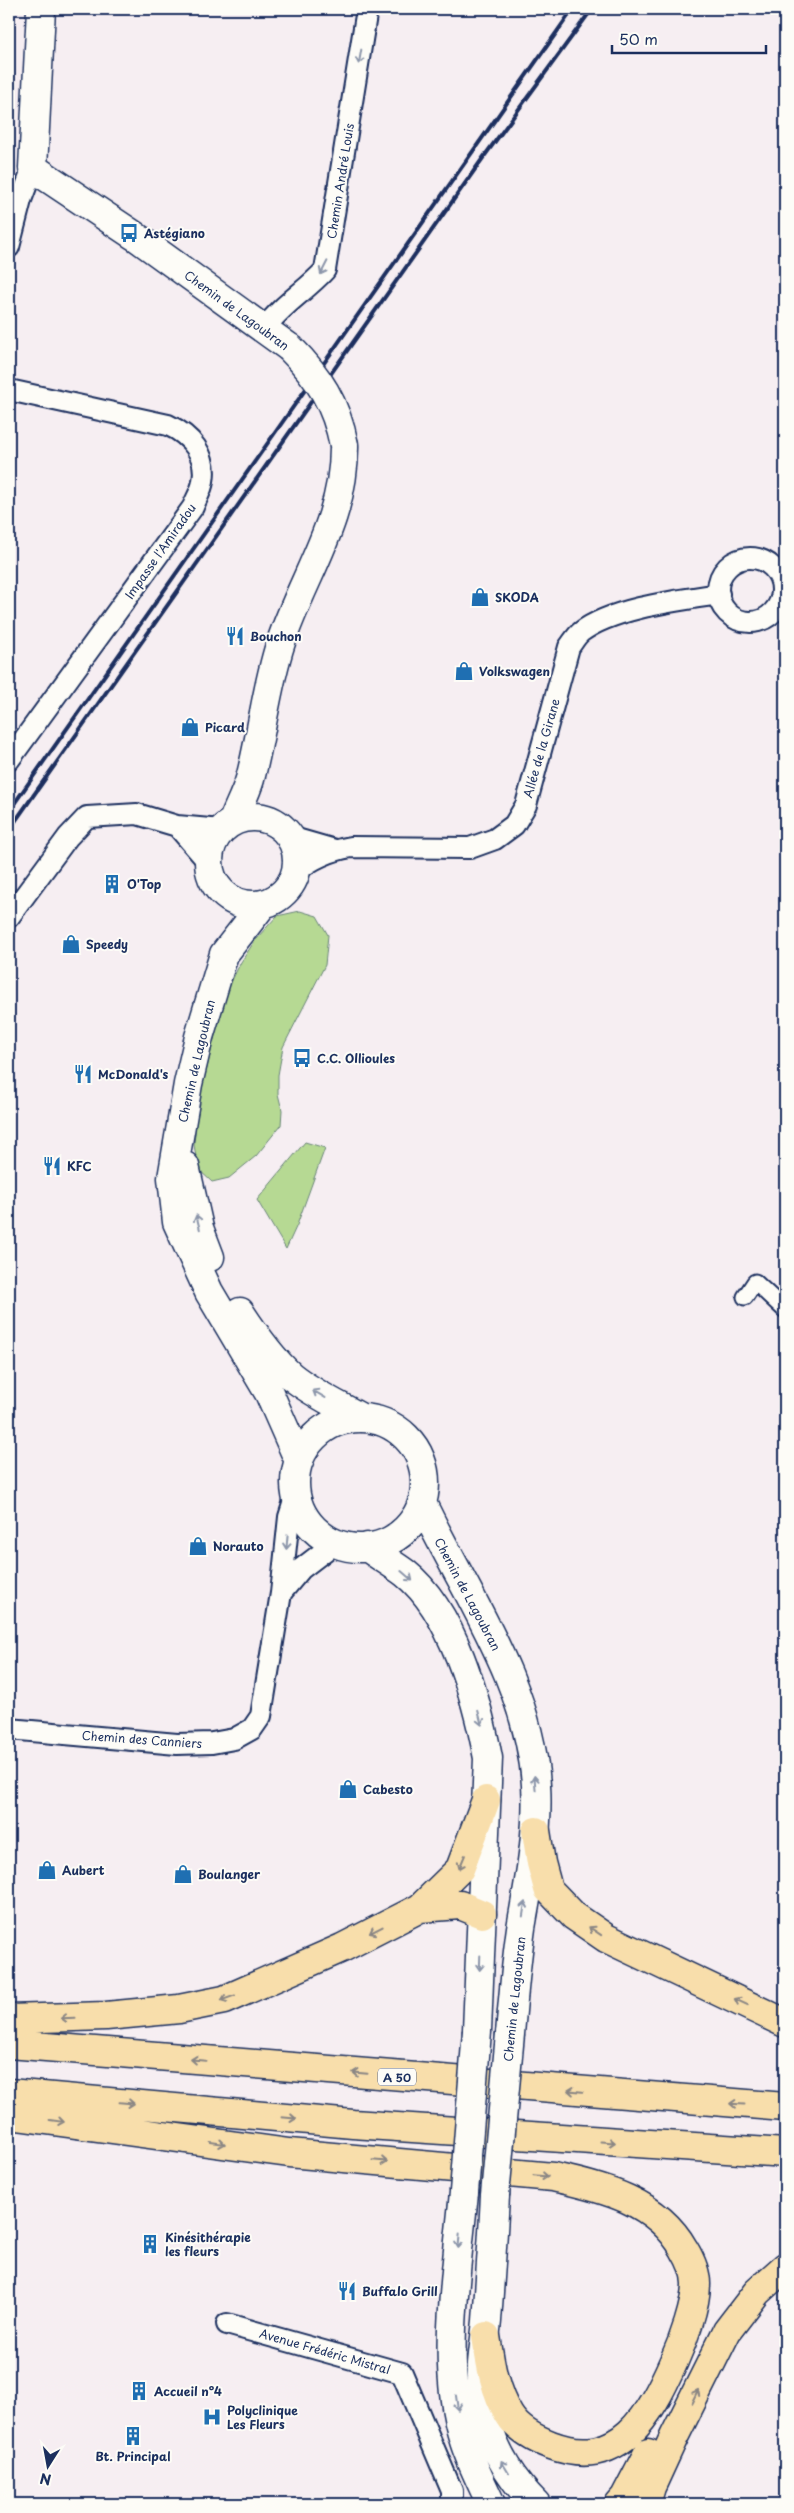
<svg xmlns="http://www.w3.org/2000/svg" width="794" height="2513" font-family="'Playpen Sans',sans-serif">
<rect width="100%" height="100%" fill="#f6eef2"/>
<filter id="ink" filterUnits="userSpaceOnUse"><feTurbulence type="fractalNoise" baseFrequency=".02" numOctaves="2"/><feDisplacementMap in="SourceGraphic" scale="10" xChannelSelector="R" yChannelSelector="G"/><feConvolveMatrix kernelMatrix="1 2 1 2 8 2 1 2 1" color-interpolation-filters="sRGB"/></filter>
<g filter="url(#ink)">
<path fill="#b6d993" stroke="#688478" d="M300 911 317 916 328 935 325 965 283 1047 278 1075V1094L282 1110 281 1125 256 1156 229 1178 212 1182 198 1169 194 1145 197 1108 225 994 241 962 256 939 277 916Z
M305 1142 325 1148 297 1225 286 1249 257 1200Z"/>
<g fill="none" stroke-linecap="round" stroke-linejoin="round">
<g stroke="#1b2f5e" stroke-width="19">
<path id="pedestrian" d="M745 1297 755 1282 785 1310"/>
</g>
<g stroke="#1b2f5e" stroke-width="24">
<path id="minor" d="M9 247 21 200 33 168
M265 328C281 305 306 291 325 270L367 9
M9 390 168 425C190 435 208 455 203 481 202 490 196 499 193 507L9 760
M718 590a32 32 0 1 1 64 0a32 32 0 1 1-64 0Z
M177 826 209 863
M290 837 335 850
M295 872C313 858 329 851 351 847L470 848 495 839 514 825 526 805 569 647C573 642 576 636 581 632 612 608 680 600 719 594
M9 917 68 837 87 817 137 814 177 826 221 830
M281 1593 301 1569 335 1543
M9 1729 177 1744 212 1743 234 1739 252 1729 261 1716 281 1593 289 1517 296 1495
M227 2324 402 2373 452 2491V2504"/>
</g>
<g stroke="#1b2f5e" stroke-width="31">
<path id="secondary" d="M41 9 33 168 135 236 290 348
M209 861a44 44 0 1 1 88 0a44 44 0 1 1-88 0Z
M233 821C238 808 246 793 250 779 262 734 266 687 281 642 304 574 345 520 344 445
M263 904 224 954 199 1037 188 1084 172 1178 177 1222 187 1244 209 1292 269 1393 299 1461
M185 1166 199 1228 210 1257
M240 1312C255 1335 271 1358 291 1376 312 1393 338 1405 361 1418
M295 1483a65 65 0 1 1 130 0a65 65 0 1 1-130 0Z
M422 1503C465 1594 529 1681 536 1785 539 1833 529 1881 521 1928 516 1963 513 1998 510 2034
M367 1547C379 1556 393 1564 405 1573 453 1611 477 1700 488 1758L477 2031
M464 2192C457 2270 440 2366 464 2441 471 2463 482 2484 491 2504
M495 2195C493 2237 490 2279 487 2321 485 2341 481 2362 481 2382 482 2431 502 2470 536 2504"/>
</g>
<g stroke="#1b2f5e" stroke-width="31">
<path id="motorway" d="M536 1831 541 1863 548 1889 574 1916 606 1938 785 2023
M420 1908 460 1905 482 1914
M9 2019 106 2016 179 2009 224 2000 342 1948 420 1908 460 1869 486 1800
M9 2044 785 2107
M9 2093 353 2124 785 2153
M9 2115 289 2153 553 2177C604 2188 657 2201 684 2249 690 2259 696 2273 696 2284 696 2306 683 2341 674 2361 650 2415 620 2471 551 2445 535 2439 518 2430 509 2415 494 2391 490 2363 486 2336
M619 2504 625 2497 648 2453
M646 2504 651 2487 674 2437 727 2331 757 2292 785 2267"/>
</g>
<use href="#pedestrian" stroke="#fdfcf7" stroke-width="15"/>
<use href="#minor" stroke="#fdfcf7" stroke-width="20"/>
<use href="#secondary" stroke="#fdfcf7" stroke-width="28"/>
<use href="#motorway" stroke="#f8deab" stroke-width="28"/>
<path stroke="#1b2f5e" stroke-width="4" d="M9 811 573 9
M9 830 483 158 592 9"/>
<g stroke="#1b2f5e" stroke-width="31" stroke-linecap="butt">
<path id="secondary-bridge" d="M290 348C319 377 336 404 344 445
M464 2192 477 2031
M495 2195 510 2034"/>
</g>
<use href="#secondary-bridge" stroke="#fdfcf7" stroke-width="28"/>
</g>
<defs><path id="oneway-shaft" d="M-6 0H5M1.5-3L5.5 0L1.5 3" fill="none" stroke-width="1.6" stroke-linecap="round" stroke-linejoin="round" transform="scale(1.25)"/></defs>
<g stroke="#8c96aa">
<use href="#oneway-shaft" transform="translate(360 57) rotate(100)"/>
<use href="#oneway-shaft" transform="translate(324 268) rotate(117)"/>
<use href="#oneway-shaft" transform="translate(198 1222) rotate(-104)"/>
<use href="#oneway-shaft" transform="translate(319 1394) rotate(-149)"/>
<use href="#oneway-shaft" transform="translate(287 1542) rotate(95)"/>
<use href="#oneway-shaft" transform="translate(407 1576) rotate(41)"/>
<use href="#oneway-shaft" transform="translate(480 1718) rotate(76)"/>
<use href="#oneway-shaft" transform="translate(535 1783) rotate(-95)"/>
<use href="#oneway-shaft" transform="translate(524 1909) rotate(-81)"/>
<use href="#oneway-shaft" transform="translate(480 1963) rotate(92)"/>
<use href="#oneway-shaft" transform="translate(459 2241) rotate(95)"/>
<use href="#oneway-shaft" transform="translate(457 2403) rotate(82)"/>
<use href="#oneway-shaft" transform="translate(505 2467) rotate(-121)"/>
</g>
<g stroke="#8a8684">
<use href="#oneway-shaft" transform="translate(462 1862) rotate(113)"/>
<use href="#oneway-shaft" transform="translate(376 1930) rotate(153)"/>
<use href="#oneway-shaft" transform="translate(595 1931) rotate(-146)"/>
<use href="#oneway-shaft" transform="translate(228 1998) rotate(160)"/>
<use href="#oneway-shaft" transform="translate(741 2002) rotate(-155)"/>
<use href="#oneway-shaft" transform="translate(68 2018) rotate(178)"/>
<use href="#oneway-shaft" transform="translate(198 2060) rotate(-175)"/>
<use href="#oneway-shaft" transform="translate(360 2073) rotate(-175)"/>
<use href="#oneway-shaft" transform="translate(575 2091) rotate(-175)"/>
<use href="#oneway-shaft" transform="translate(127 2103) rotate(5)"/>
<use href="#oneway-shaft" transform="translate(737 2104) rotate(-177)"/>
<use href="#oneway-shaft" transform="translate(289 2118) rotate(5)"/>
<use href="#oneway-shaft" transform="translate(57 2121) rotate(8)"/>
<use href="#oneway-shaft" transform="translate(608 2142) rotate(4)"/>
<use href="#oneway-shaft" transform="translate(218 2143) rotate(8)"/>
<use href="#oneway-shaft" transform="translate(380 2161) rotate(5)"/>
<use href="#oneway-shaft" transform="translate(541 2176) rotate(5)"/>
<use href="#oneway-shaft" transform="translate(695 2396) rotate(-64)"/>
</g>
</g>
<defs>
<g id="bus-bare" transform="scale(1.5)"><path d="M-5-6H5V4H4V6H2V4H-2V6H-4V4H-5ZM-3.5-4V0h7V-4ZM-3.5 1.2v1.5H-2V1.2ZM2 1.2v1.5H3.5V1.2Z" fill="#1f6fb2" stroke="#fdfcf7" stroke-width="2.5" paint-order="stroke"/></g>
<g id="shop-bare" transform="scale(1.5)"><path d="M-5-2.5h2.3a2.7 3.5 0 0 1 5.4 0H5L5.5 6h-11ZM-1.5-2.5h3a1.5 2.3 0 0 0-3 0Z" fill="#1f6fb2" stroke="#fdfcf7" stroke-width="2.5" paint-order="stroke"/></g>
<g id="restaurant-bare" transform="scale(1.5)"><path d="M-5-6h1v4h1v-4h1v4h1v-4h1v5L-1.5 .5V6h-2V.5L-5-1ZM5-6V6H3V1.5H1.5Q1.5-4 5-6Z" fill="#1f6fb2" stroke="#fdfcf7" stroke-width="2.5" paint-order="stroke"/></g>
<g id="building-bare" transform="scale(1.5)"><path d="M-4-6H4V6H1V3H-1V6H-4ZM-2.5-4.3h1.7v1.8h-1.7ZM.8-4.3h1.7v1.8H.8ZM-2.5-1h1.7V.8h-1.7ZM.8-1h1.7V.8H.8Z" fill="#1f6fb2" stroke="#fdfcf7" stroke-width="2.5" paint-order="stroke"/></g>
<g id="hospital-bare" transform="scale(1.5)"><path d="M-5-5h3v3.5h4V-5h3V5h-3V1.5h-4V5h-3Z" fill="#1f6fb2" stroke="#fdfcf7" stroke-width="2.5" paint-order="stroke"/></g>
</defs>
<g fill-rule="evenodd">
<use href="#bus-bare" x="129" y="233"/>
<use href="#shop-bare" x="480" y="597"/>
<use href="#restaurant-bare" x="235" y="636"/>
<use href="#shop-bare" x="464" y="671"/>
<use href="#shop-bare" x="190" y="727"/>
<use href="#building-bare" x="112" y="884"/>
<use href="#shop-bare" x="71" y="944"/>
<use href="#bus-bare" x="302" y="1058"/>
<use href="#restaurant-bare" x="83" y="1074"/>
<use href="#restaurant-bare" x="52" y="1166"/>
<use href="#shop-bare" x="198" y="1546"/>
<use href="#shop-bare" x="348" y="1789"/>
<use href="#shop-bare" x="47" y="1870"/>
<use href="#shop-bare" x="183" y="1874"/>
<use href="#building-bare" x="150" y="2244"/>
<use href="#restaurant-bare" x="347" y="2291"/>
<use href="#building-bare" x="139" y="2391"/>
<use href="#hospital-bare" x="212" y="2417"/>
<use href="#building-bare" x="133" y="2436"/>
</g>
<g text-anchor="middle" dominant-baseline="central" stroke-width="4" stroke-linejoin="round" paint-order="stroke">
<rect fill="#fdfcf7" stroke="#5f6c8c" stroke-width="1" x="378" y="2068.5" width="38" height="17" rx="4"/>
<g font-size="11" font-weight="bold" fill="#1b2f5e">
<text x="397" y="2077">A 50</text>
</g>
<g font-size="12" fill="#1b2f5e" stroke="#fdfcf7">
<text transform="translate(340 181) rotate(-81)">Chemin André Louis</text>
<text transform="translate(237 310) rotate(36)">Chemin de Lagoubran</text>
<text transform="translate(160 551) rotate(-55)">Impasse l'Amiradou</text>
<text transform="translate(541 748) rotate(-74)">Allée de la Girane</text>
<text transform="translate(196 1061) rotate(-77)">Chemin de Lagoubran</text>
<text transform="translate(468 1594) rotate(62)">Chemin de Lagoubran</text>
<text transform="translate(142 1739) rotate(4)">Chemin des Canniers</text>
<text transform="translate(514 1999) rotate(-84)">Chemin de Lagoubran</text>
<text transform="translate(325 2351) rotate(16)">Avenue Frédéric Mistral</text>
</g>
<g font-size="12" font-weight="bold" fill="#1b2f5e" stroke="#fdfcf7" text-anchor="start">
<text x="144" y="233">Astégiano</text>
<text x="495" y="597">SKODA</text>
<text x="250" y="636">Bouchon</text>
<text x="479" y="671">Volkswagen</text>
<text x="205" y="727">Picard</text>
<text x="127" y="884">O'Top</text>
<text x="86" y="944">Speedy</text>
<text x="317" y="1058">C.C. Ollioules</text>
<text x="98" y="1074">McDonald's</text>
<text x="67" y="1166">KFC</text>
<text x="213" y="1546">Norauto</text>
<text x="363" y="1789">Cabesto</text>
<text x="62" y="1870">Aubert</text>
<text x="198" y="1874">Boulanger</text>
<text x="165" y="2237">Kinésithérapie<tspan x="165" dy="14">les fleurs</tspan></text>
<text x="362" y="2291">Buffalo Grill</text>
<text x="154" y="2391">Accueil n°4</text>
<text x="227" y="2410">Polyclinique<tspan x="227" dy="14">Les Fleurs</tspan></text>
<text x="133" y="2456" text-anchor="middle">Bt. Principal</text>
</g>
</g>
<rect width="794" height="2513" fill="none" stroke="#fdfcf7" stroke-width="30"/>
<rect x="15" y="15" width="764" height="2483" fill="none" stroke="#1b2f5e" stroke-width="2" filter="url(#ink)"/>
<g transform="translate(48 2466) rotate(191)" stroke="#fdfcf7" stroke-width="4" paint-order="stroke">
<path d="M0-4L9 19L0 12L-9 19Z" fill="#1b2f5e"/>
<text y="-8" font-size="14" font-weight="bold" text-anchor="middle" fill="#1b2f5e">N</text>
</g>
<path d="M612 45v8h154v-8" fill="none" stroke="#1b2f5e" stroke-width="2.5"/>
<text x="619" y="45" font-size="15" fill="#1b2f5e" stroke="#fdfcf7" stroke-width="4" paint-order="stroke">50 m</text>
</svg>
